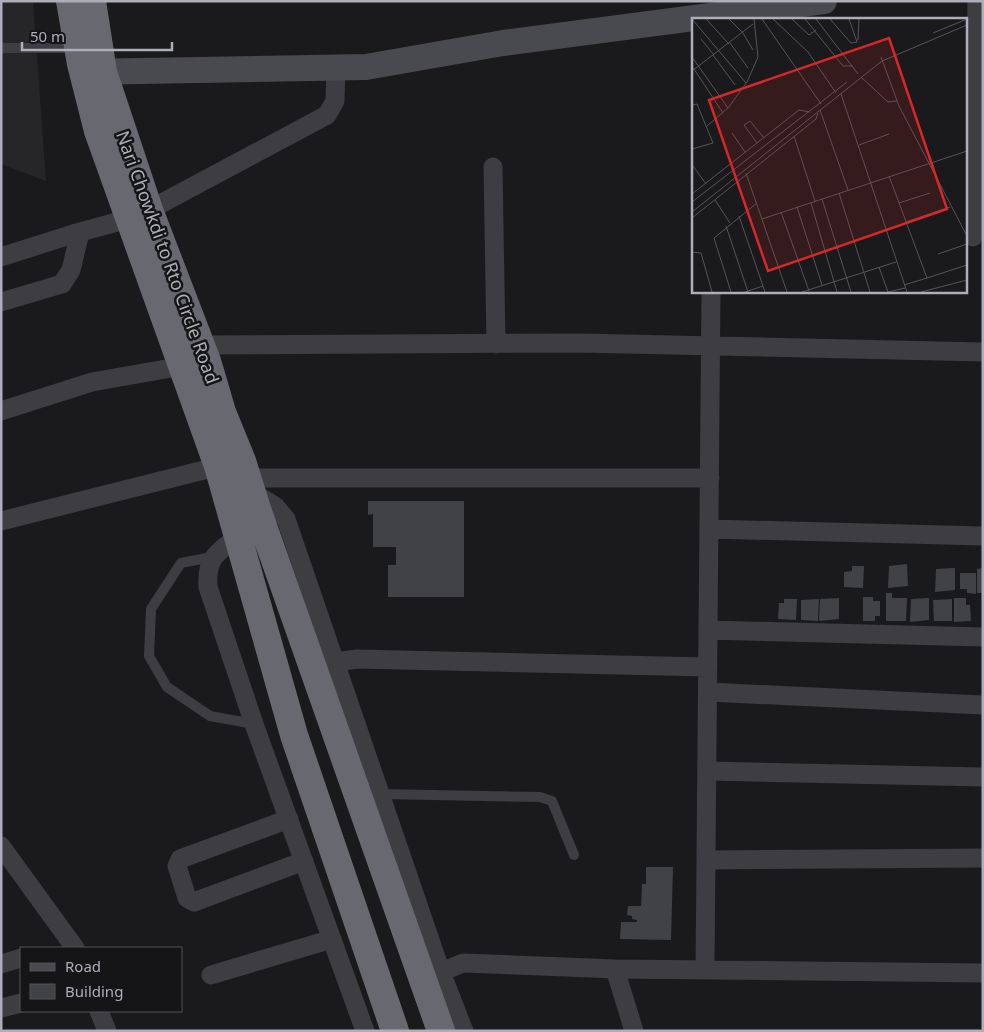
<svg xmlns="http://www.w3.org/2000/svg" width="984" height="1032" font-family="'Noto Sans',sans-serif">
<rect width="100%" height="100%" fill="#1a191b"/>
<path fill="#262628" d="M1 1H33L46 181 1 164Z"/>
<path fill="#414245" d="M368 501H464V597H388V565H396V547H373V514L368 515Z
M907 564 908 586 888 588 889 566Z
M852 566H864L863 588 844 587V572L852 571Z
M955 568V590L935 592 936 569Z
M983 568V593H977V569Z
M960 573H976V594L967 593V589H960Z
M886 593H892V598H907L906 621H886Z
M863 597H873V601H880V616H875V621H863Z
M839 598V619L819 621 820 599Z
M929 598V620L910 622 911 599Z
M954 598H966V605H970L971 621 954 622Z
M784 599H797L796 620 778 619 779 603H784Z
M819 599 818 621 801 620V600Z
M952 599V621H934L933 600Z
M646 867H673L671 940 620 939 621 922H637V920L632 919V916L627 915 628 906H641L642 884H646Z"/>
<g fill="none" stroke-linecap="round" stroke-linejoin="round">
<path stroke="#3d3d42" stroke-width="10" d="M1 48H78
M212 557 181 563 151 609 149 656 167 687 210 716 254 724
M380 794 540 797 552 801 574 855"/>
<path stroke="#3d3d42" stroke-width="19" d="M493 167 496 344
M149 210 327 115 335 101 336 67
M973 237 977 1
M1 257 73 234 128 219
M1 302 62 284 71 270 80 232
M199 345 579 343 983 352
M1 411 92 382 194 364
M248 478H710
M252 492 275 506 286 519 441 972 464 1031
M1 521 228 464
M709 529 983 536
M238 536C217 553 206 557 208 587L254 724 365 1031
M708 630 983 637
M335 662 357 659 708 667
M708 692 983 705
M707 771 983 777
M289 819 180 859 177 866 187 898 194 902 304 861
M1 846 75 948
M706 860 983 858
M1 964 21 958
M615 969 634 1031
M705 970 711 291
M441 972 463 963 615 969 983 973
M211 975 332 939
M1 1008 21 1003
M99 1011 107 1031"/>
<path stroke="#494950" stroke-width="26" d="M83 72 366 67 503 43 824 1"/>
<path stroke="#676870" stroke-width="28" d="M70 1 81 64 98 131 218 466 294 735 395 1031
M92 1 103 72 149 210 207 361 222 412 242 461 257 509 441 1031"/>
</g>
<g text-anchor="middle" dominant-baseline="central" stroke-width="5" stroke-linejoin="round" paint-order="stroke">
<g font-size="18" fill="#adaeb9" stroke="#151416">
<text transform="translate(168 257) rotate(70)">Nari Chowkdi to Rto Circle Road</text>
</g>
</g>
<g transform="translate(692 18)">
<rect width="275" height="275" fill="#1a191b"/>
<path fill="none" stroke="#55555a" stroke-width="1" d="M0 1 54 65M14 1 37 26M37 1 51 15 61 32M70 1 129 86M81 1 116 34 144 75M100 1 117 17 124 12M113 1 151 48H161M124 1 166 56M138 1 159 25 165 24 157 1M241 15 275 1M9 21 22 37M166 22 167 1M38 25 56 50M21 37 43 67M0 39 36 90 15 108M189 39 207 88 275 218M0 48 31 95M0 53 61 6M169 59 196 84 205 83M149 76 215 274M0 87 5 86 21 125 0 131M36 90 55 64 66 39 62 1M128 92 156 172M40 115 53 134M102 118 123 183M65 125 52 107 58 103 72 120M167 127 197 116M1 148 14 166M54 155 95 274M197 158 235 260 275 247M147 175 178 274M0 176 107 92 118 94M130 181 159 274M23 182 38 205M0 184 155 64M119 185 145 274M207 185 238 175M105 189 130 267M0 194 190 43 275 7M89 194 117 273M47 198 73 274M0 200 124 101 126 95M70 201 275 133M214 204 258 189M34 208 56 274M0 234 9 235 20 274M246 236 275 226M187 249 196 274 213 270M212 267 235 260M39 274 22 220 65 185M53 274 71 268M110 274 204 244M229 274 275 262"/>
<path fill="#d62828" fill-opacity="0.15" stroke="#d62828" stroke-width="2.5" d="M197 20 255 191 76 253 17 82Z"/>
<rect width="275" height="275" fill="none" stroke="#adaeb9" stroke-width="2.5"/>
</g>
<rect width="984" height="1032" fill="none" stroke="#adaeb9" stroke-width="5"/>
<rect x="20" y="947" width="162" height="65" fill="#151416" stroke="#525257"/>
<rect x="30" y="963" width="25" height="8" fill="#494950" stroke="#525257"/>
<text x="65" y="972" font-size="15" fill="#adaeb9">Road</text>
<rect x="30" y="984" width="25" height="15" fill="#414245" stroke="#525257"/>
<text x="65" y="997" font-size="15" fill="#adaeb9">Building</text>
<path d="M22 42v8h150v-8" fill="none" stroke="#adaeb9" stroke-width="2.5"/>
<text x="30" y="42" font-size="15" fill="#adaeb9" stroke="#151416" stroke-width="4" paint-order="stroke">50 m</text>
</svg>
